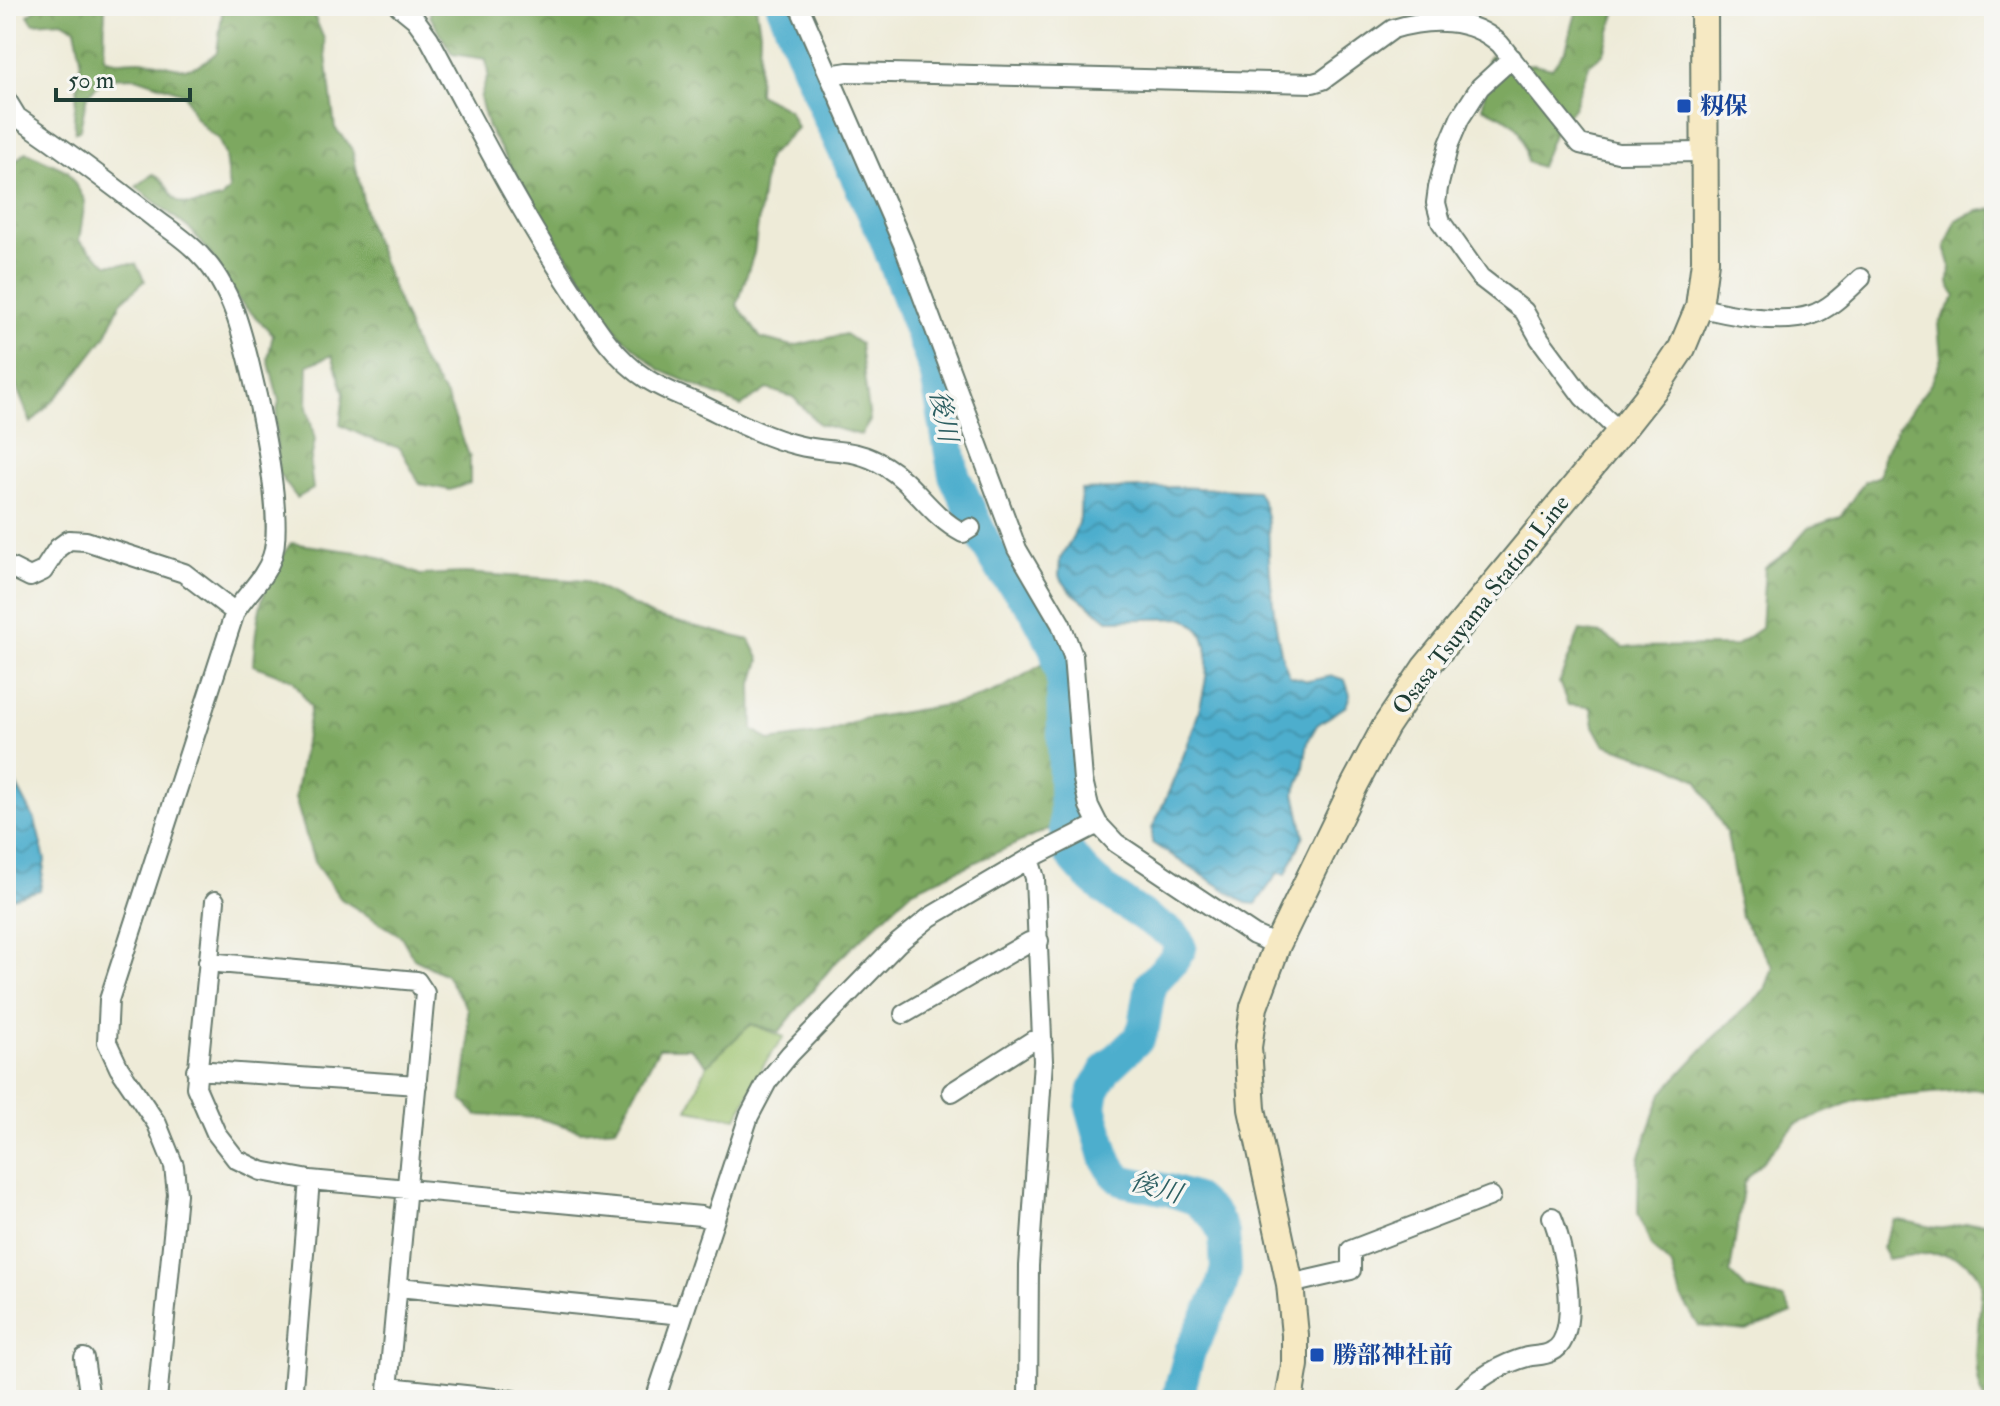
<svg xmlns="http://www.w3.org/2000/svg" width="2000" height="1406" font-family="'IM FELL Double Pica','Noto Serif JP',serif">
<defs>
<pattern id="forest-crowns" width="20" height="18" patternUnits="userSpaceOnUse" patternTransform="scale(2)"><rect width="20" height="18" fill="#7da860"/><path d="M2 6a3 3 0 1 1 6 0M12 15a3 3 0 1 1 6 0" fill="none" stroke="#668a50"/></pattern>
<pattern id="water-waves" width="16" height="10" patternUnits="userSpaceOnUse" patternTransform="scale(2)"><rect width="16" height="10" fill="#4eaecd"/><path d="M0 5q4-4 8 0t8 0" fill="none" stroke="#408fa7"/></pattern>
</defs>
<rect width="100%" height="100%" fill="#f6f6f2"/>
<filter id="ink" filterUnits="userSpaceOnUse"><feTurbulence type="fractalNoise" baseFrequency=".0125" numOctaves="2"/><feDisplacementMap in="SourceGraphic" scale="16" xChannelSelector="R" yChannelSelector="G"/><feConvolveMatrix kernelMatrix="1 2 1 2 8 2 1 2 1" color-interpolation-filters="sRGB"/></filter>
<filter id="wash" filterUnits="userSpaceOnUse"><feTurbulence type="fractalNoise" baseFrequency=".006" numOctaves="4" result="noise"/><feDisplacementMap in="SourceGraphic" scale="32" xChannelSelector="R" yChannelSelector="G"/><feGaussianBlur stdDeviation="1.8" result="paint"/><feColorMatrix in="noise" values="0 0 0 0 0 0 0 0 0 0 0 0 0 0 0 0 0 1.4 0 .05"/><feComposite in="paint" operator="in"/></filter>
<g filter="url(#wash)">
<rect width="100%" height="100%" fill="#eeebd8"/>
<path fill="#9cc26d" stroke="#5e8050" stroke-width="2" d="M751 1024 784 1037 764 1064 737 1118 688 1110 707 1065Z"/>
<path fill="url(#forest-crowns)" stroke="#4e724a" stroke-width="2" d="M41 6H105L104 58C118 64 127 59 141 60 175 64 187 80 217 52L223 6H310L324 39 335 128 352 148 368 224 421 360 447 398 470 458V483L450 490 420 484 400 448 370 439 340 425 344 393 332 355 308 365 307 407 315 440 310 465 313 489 297 498 278 473 275 421 279 401 268 359 273 334 239 301 213 257 192 231 136 187 153 174C163 180 165 183 171 194 181 212 204 202 221 199L229 190 225 155 218 138 209 132 194 116 184 93 136 77 105 78 87 96 80 129 75 132 74 116 81 58 75 29 62 21 33 23 28 15Z
M431 6H756L760 32 758 94 789 110 797 128 767 158 754 253 737 305 761 338 793 346 845 334 860 344 870 421 861 435 819 424 793 397 767 389 741 406 660 370 619 334 540 214 488 128 480 98 488 74 486 59 452 54 430 16Z
M1578 6H1617L1604 53 1589 65 1574 107 1554 132 1540 167 1527 162C1522 123 1517 124 1483 107L1487 61 1491 55 1511 66 1534 64 1552 68 1566 49Z
M26 152 68 171 85 201 79 241 107 264H136L145 281 121 302 105 337 69 384 31 423 10 371 6 368V169Z
M1994 209V1093L1974 1089 1857 1100 1796 1124 1744 1182 1730 1273 1747 1290 1784 1299 1792 1313 1746 1331 1699 1326 1681 1297 1672 1267 1651 1246 1638 1213 1639 1159 1662 1093 1713 1038 1765 990 1773 967 1741 917 1727 834 1697 780 1670 766 1604 744 1594 726 1591 707 1568 705 1559 682 1580 631 1602 634 1623 647 1735 646 1761 628 1765 568 1788 551 1808 528 1840 517 1864 482 1880 476 1883 456 1898 427 1932 382 1941 358 1938 324 1956 296 1949 284 1950 264 1945 247 1956 220 1978 211Z
M291 543 371 554 420 575 464 573 585 581 653 616 750 640 760 660 752 687 753 729 770 741 826 733 862 719 965 702 1000 689 1045 663 1056 678 1057 808 1049 829 913 890 833 965 779 1032 751 1024 707 1065 690 1048H659L616 1128 581 1131 538 1118 477 1115 462 1100 469 1047 467 1008 446 975 414 959 401 936 341 899 314 862 295 798 311 707 293 680 253 665C256 618 261 581 291 543Z
M1894 1220C1911 1220 1933 1230 1944 1228 1965 1225 1971 1220 1994 1224V1400H1984C1972 1370 1977 1340 1980 1308 1980 1301 1983 1290 1981 1283 1969 1245 1919 1253 1888 1259L1882 1248Z"/>
<path fill="url(#water-waves)" stroke="#367680" stroke-width="2" d="M1177 487 1257 491C1271 514 1268 532 1269 558 1271 588 1276 652 1290 676L1308 681 1333 676 1345 680 1350 695 1346 706 1317 725 1308 741 1303 773 1295 793 1304 835 1286 874 1278 873 1256 904 1246 903 1152 843V829C1171 786 1222 681 1203 636 1201 629 1191 623 1186 618L1108 620 1070 591 1059 576 1060 559 1072 539 1080 517 1081 490Z
M6 765 35 820 45 860 40 890 6 900Z"/>
<g fill="none" stroke-linecap="round" stroke-linejoin="round">
<path stroke="#4eaecd" stroke-width="32" d="M782 6 827 115 885 239 935 371 954 475 985 542 1003 572 1034 609 1055 649 1062 680 1065 829
M1068 851C1093 889 1139 912 1176 937L1181 948 1173 961 1151 984 1144 1026 1139 1038 1106 1069 1094 1090 1091 1107 1105 1157 1114 1173 1124 1181 1168 1190 1195 1199 1215 1217 1224 1234 1226 1269 1220 1291 1190 1351 1177 1400"/>
</g>
</g>
<g filter="url(#ink)">
<g fill="none" stroke-linecap="round" stroke-linejoin="round">
<g stroke="#677a6d" stroke-width="22">
<path id="street" d="M399 6 415 19 429 38C474 122 517 207 570 287 591 319 614 359 647 379 664 390 684 397 702 405 733 420 764 437 797 445 831 454 852 446 885 466 916 485 929 515 963 533L971 528
M799 6 903 244 1017 549 1061 624 1073 656 1083 780 1089 806 1098 824 1116 843 1254 935 1277 945
M1512 58 1480 87 1460 118 1449 144 1438 188 1436 203 1441 222 1480 277 1524 311 1540 339 1583 397 1620 432
M829 75 848 72 1313 83 1323 80 1393 29C1429 18 1471 17 1500 44L1580 144 1618 153 1704 152
M6 99 17 117C64 149 110 183 154 218 170 230 188 241 201 256 217 272 227 292 235 313 251 358 287 514 272 557 265 578 247 593 235 612L109 1000 107 1042 119 1068 157 1124 174 1166 177 1194 157 1400
M1699 307C1728 315 1782 325 1811 315 1830 309 1847 291 1861 278
M6 565 30 577 43 571 58 548 69 540 86 541 184 573 235 612
M215 901 196 1087 216 1133 236 1159 261 1171 310 1180 701 1216 714 1221
M208 962 417 981 425 993 387 1400
M904 1014 1029 942 1039 941
M196 1070 417 1085
M952 1092 1032 1041H1043
M1290 1284 1351 1270V1250L1491 1196
M398 1287 683 1315
M84 1358 90 1400
M389 1387 513 1400
M292 1400 310 1180
M655 1400 749 1116 767 1082 790 1054 898 943 930 917 1029 859 1098 824
M1028 1400 1029 1266 1043 1061 1035 878 1029 859
M1459 1400C1472 1380 1504 1363 1527 1357 1535 1355 1544 1356 1551 1352 1584 1338 1563 1242 1552 1217"/>
</g>
<g stroke="#677a6d" stroke-width="30">
<path id="secondary" d="M1289 1400 1295 1365V1335L1290 1284 1252 1109 1248 1047 1254 1007 1277 945 1355 784 1386 726 1425 668 1620 432 1658 384 1682 348 1699 307 1705 261 1704 6"/>
</g>
<use href="#street" stroke="#fff" stroke-width="18"/>
<use href="#secondary" stroke="#f6e9c3" stroke-width="26"/>
</g>
</g>
<g fill="#1a4fb4" stroke="#f6f6f2" stroke-width="3">
<rect x="1676" y="98" width="16" height="16" rx="4"/>
<rect x="1309" y="1347" width="16" height="16" rx="4"/>
</g>
<g text-anchor="middle" dominant-baseline="central" stroke-width="7" stroke-linejoin="round" paint-order="stroke">
<g font-size="24" font-weight="bold" fill="#164399" stroke="#f6f6f2" text-anchor="start">
<text x="1700" y="106">籾保</text>
<text x="1333" y="1355">勝部神社前</text>
</g>
<g font-size="24" fill="#1f3d34" stroke="#f6f6f2">
<text transform="translate(1481 605) rotate(-52)">Osasa Tsuyama Station Line</text>
</g>
<g font-size="26" font-style="italic" fill="#2d5f62" stroke="#f6f6f2">
<text transform="translate(943 416) rotate(79)">後川</text>
<text transform="translate(1156 1188) rotate(16)">後川</text>
</g>
</g>
<rect width="2000" height="1406" fill="none" stroke="#f6f6f2" stroke-width="32"/>
<path d="M56 88v12h134v-12" fill="none" stroke="#1f3d34" stroke-width="4"/>
<text x="68" y="88" font-size="24" fill="#1f3d34" stroke="#f6f6f2" stroke-width="6" paint-order="stroke">50 m</text>
</svg>
